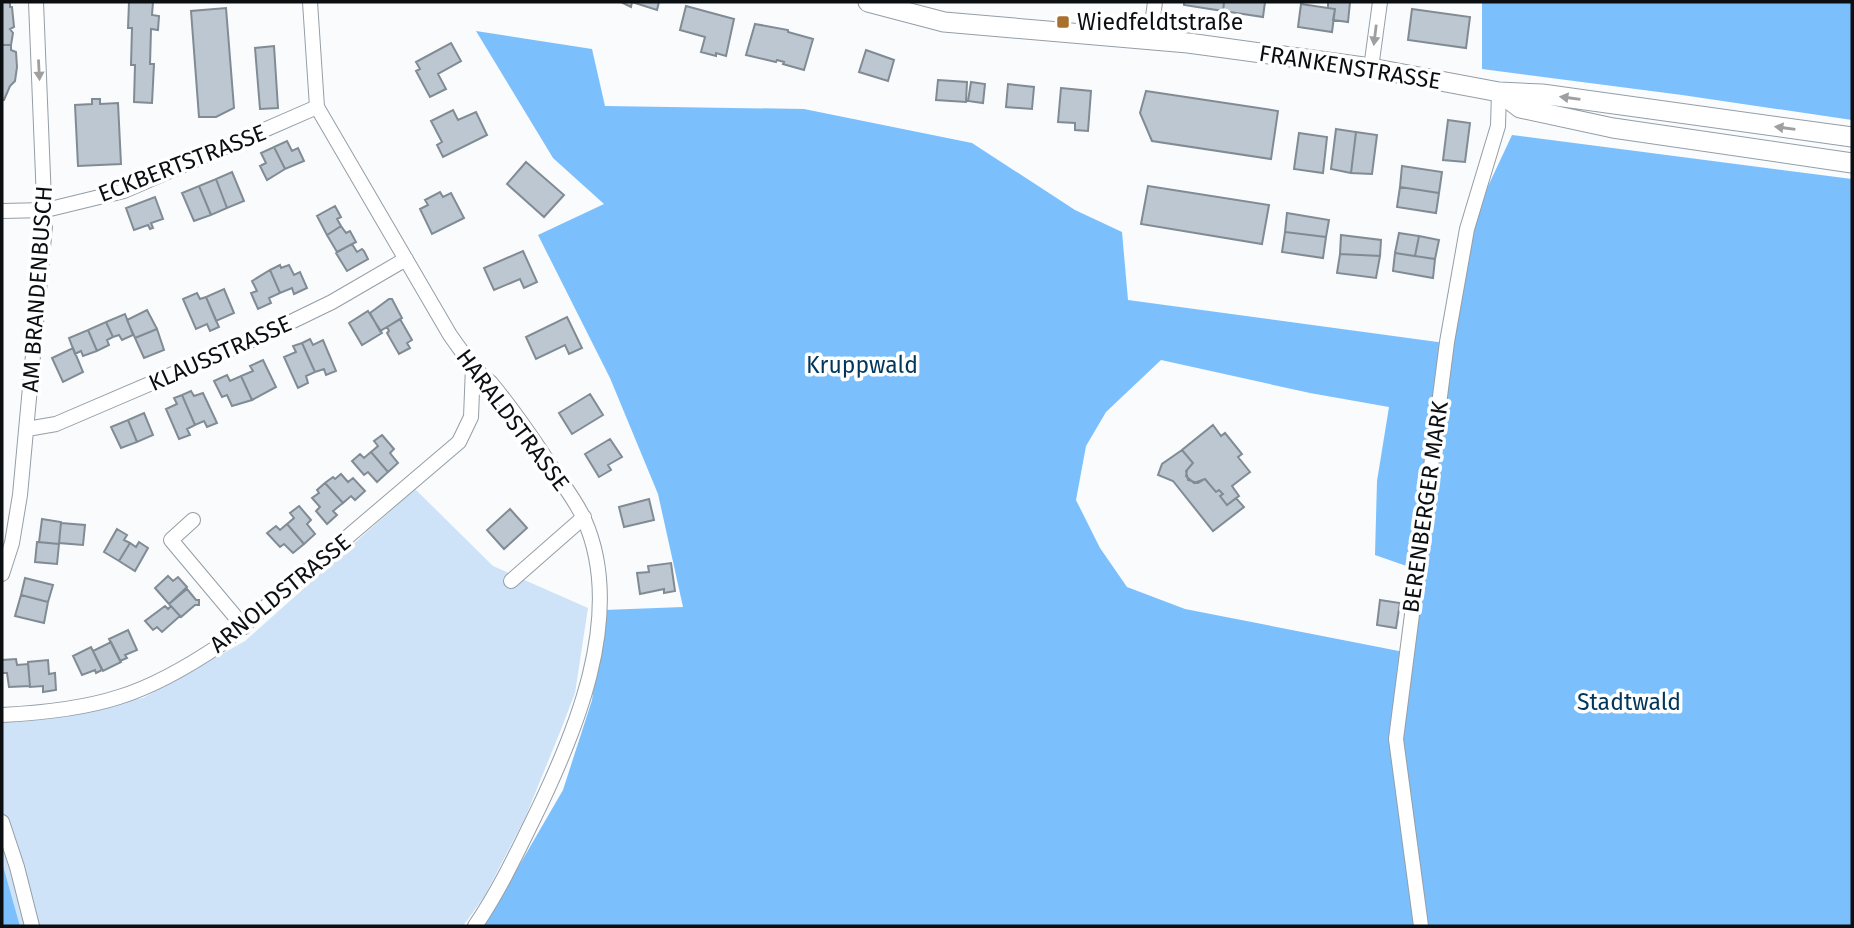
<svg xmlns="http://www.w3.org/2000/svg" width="1854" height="928" font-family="'Fira Sans',sans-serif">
<rect width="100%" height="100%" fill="#f9fbfd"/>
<path fill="#cee3f7" d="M415 489 493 566 588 608 575 693 560 732 525 818 484 897 463 926H20L2 862V721L143 698 245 641Z"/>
<path fill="#7bc0fc" d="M1482 2H1852V120L1682 95 1482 69Z
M476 31 592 49 605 106 804 109 972 143 1075 210 1122 232 1128 300 1445 343 1415 569 1375 555 1377 481 1389 407 1310 393 1161 360 1106 412 1086 446 1076 500 1100 548 1127 587 1185 609 1404 652 1392 738 1418 926H484L563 790 592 700 604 610 683 607 658 494 610 378 538 235 604 204 553 158Z
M1512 135 1852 179V926H1422L1401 739 1468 229Z
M2 862 20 926H2Z"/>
<path fill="#bdc7d1" stroke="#818b94" stroke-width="2" d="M2 2H10V7H12L14 27 10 29 13 33 11 45H2Z
M129 2H153L152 15 159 16 158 30 151 29 150 64H154L152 103 134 102 135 65H131L132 28H128Z
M621 2H659L657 10 632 2 631 7Z
M1184 2H1224L1223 11 1184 5Z
M1224 2H1265L1263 17 1223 11Z
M1328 2H1350L1348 22 1333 20 1335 9 1328 8Z
M1301 4 1335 9 1332 32 1298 27Z
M686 6 734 19 726 56 716 53V56L701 52 705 37 680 30Z
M226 8 234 108 216 117H199L191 11Z
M1412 9 1470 17 1466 48 1408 40Z
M755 24 788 30V32L813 39 804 70 783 64 784 62 777 60 776 62 746 55Z
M451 43 461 61 438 74 446 89 430 97 416 71 420 69 416 62Z
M2 45H11V50L16 52 17 67 15 81 10 86 4 100H2Z
M274 46 278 108 260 109 255 48Z
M866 50 894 60 888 81 859 72Z
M938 80 967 82 966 102 936 100Z
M971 82 985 84 983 103 968 101Z
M1008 84 1034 87 1032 109 1006 107Z
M1061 88 1091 91 1088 131 1075 130V123L1058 122Z
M1146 91 1278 111 1271 159 1152 141 1140 113Z
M92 99H100V104L118 103 121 164 78 166 75 105 92 104Z
M453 110 458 120 476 112 487 135 443 157 437 145 442 142 431 121Z
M1448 120 1470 123 1465 162 1443 160Z
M1336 129 1356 132 1351 173 1331 169Z
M1356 132 1377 135 1372 174 1351 173Z
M1299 133 1327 137 1323 173 1294 169Z
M287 141 292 151 298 148 304 161 285 169 274 147Z
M274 147 285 169 267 180 260 166 266 163 261 153Z
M526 162 564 195 544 217 507 184Z
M1402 166 1442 172 1439 193 1400 187Z
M232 172 244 201 227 208 216 179Z
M216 179 227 208 211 215 199 186Z
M199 186 211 215 194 221 182 193Z
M1148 186 1269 205 1262 244 1141 224Z
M1400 187 1439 193 1436 213 1397 207Z
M440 192 443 197 451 193 464 218 432 234 420 209 428 205 425 200Z
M155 197 163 219 151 223 153 228 150 229 148 225 134 230 126 208Z
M335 206 341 217 337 219 341 226 327 235 317 216Z
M1287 213 1329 220 1326 237 1285 232Z
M341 226 346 233 350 231 356 242 337 252 327 235Z
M1285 232 1326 237 1323 258 1282 252Z
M1399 233 1419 236 1415 256 1395 253Z
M1341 235 1381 240 1380 256 1340 254Z
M1419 236 1439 240 1435 259 1415 256Z
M352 244 357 252 362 249 364 251 368 259 347 271 336 253Z
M523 251 537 282 524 288 520 279 494 290 484 268Z
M1395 253 1435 259 1433 278 1393 271Z
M1340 254 1380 256 1376 278 1337 273Z
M280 265 281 268 289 265 294 275 300 272 307 288 294 294 292 288 280 293 270 270Z
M270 270 280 293 269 298 271 303 258 309 251 293 257 291 252 281Z
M224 289 234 313 216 321 206 297Z
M197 293 200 299 206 297 219 327 210 331 207 324 196 329 183 299Z
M389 299H392L402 318 380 331 370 313Z
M147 310 157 329 135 338 127 320Z
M368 311 382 333 362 345 349 323Z
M125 314 133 335 122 340 119 335 113 337 106 322Z
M567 317 582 348 569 354 565 345 536 359 526 337Z
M400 319 412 340 407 343 410 348 399 354 387 333 389 331 387 327Z
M106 322 113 337 107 340 109 345 97 351 88 330Z
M157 329 164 350 144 358 135 338Z
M88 330 97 351 83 356 81 351 75 354 69 338Z
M310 339 313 345 323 340 336 371 326 375 324 369 315 372 302 343Z
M302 343 315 372 306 376 308 383 298 388 284 357 296 352 293 346Z
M73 348 83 372 63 382 52 358Z
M263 360 276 387 252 400 241 376 253 371 250 366Z
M227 375 230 381 241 376 252 400 232 406 227 395 222 397 214 381Z
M191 391 194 396 203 393 217 423 207 427 204 421 195 425 182 395Z
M590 394 603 415 572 434 559 413Z
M182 395 195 425 187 429 190 435 179 439 166 409 177 404 174 398Z
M144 413 153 435 137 442 128 420Z
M128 420 137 442 121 448 111 427Z
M1213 425 1221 436 1225 433 1242 454 1238 457 1250 472 1232 486 1239 496 1227 505 1220 496 1223 494 1219 490 1216 492 1205 479 1194 483 1186 476 1187 470 1193 463 1182 450Z
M382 435 394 449 390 453 398 463 388 472 371 452 378 446 374 441Z
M610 439 622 457 608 465 611 470 599 477 585 454Z
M1182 450 1193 463 1186 471 1188 480 1198 483 1205 479 1216 492 1219 490 1223 494 1220 496 1227 505 1236 498 1244 507 1213 531 1173 481 1158 475 1162 464Z
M371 452 388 472 377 482 368 472 364 475 352 461 360 454 364 458Z
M341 474 348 482 353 478 365 491 355 500 351 496 343 503 325 483 333 477 335 479Z
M325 483 343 503 333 511 337 515 327 524 316 511 320 507 312 498 319 493 317 490Z
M649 499 654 520 624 527 619 507Z
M299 506 311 520 307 524 315 534 304 544 287 524 294 518 290 513Z
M510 509 527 528 504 549 487 530Z
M42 519 61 522 59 544 39 542Z
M61 523 85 525 83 545 59 543Z
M287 524 304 544 293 553 284 544 280 547 267 533 276 526 280 530Z
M117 529 127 535 124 540 130 543 119 561 104 552Z
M37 542 59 544 57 564 35 562Z
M139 542 148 548 135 571 119 561 130 543 136 547Z
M671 563 675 591 664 593V589L640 594 637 573 649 572 648 566Z
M168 576 173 581 178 577 187 587 169 604 155 588Z
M25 578 53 585 48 602 21 595Z
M187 589 196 600H199V605H195L181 617 169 604Z
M21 595 48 602 44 623 15 616Z
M1380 600 1400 603 1396 628 1377 625Z
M165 606 168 609 171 606 180 616 162 632 157 627 153 630 145 621Z
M128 630 137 650 125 655 127 658 120 661 109 639Z
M111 642 121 662 103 671 93 651Z
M91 647 102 670 96 673 95 670 82 675 73 656Z
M16 659 17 665 28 664 30 686 9 687 7 673H2V660Z
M48 660 49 674 55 673 56 690 43 692V686L30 687 28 662Z"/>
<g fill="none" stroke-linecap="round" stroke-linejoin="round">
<g stroke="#949ea7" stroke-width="16">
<path id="street" d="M310 2 317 107 450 335C457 345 464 355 472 365 477 372 485 377 491 383 515 412 536 443 556 474 566 489 577 503 584 519 627 615 574 737 531 824 514 859 497 894 475 926
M1150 39 1155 2
M1371 68 1380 2
M2 211 46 210 124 191 317 107
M27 429 56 424 266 334 332 302 406 259
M193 520 171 540 244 627
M2 574 12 543 20 495 45 226 36 2
M511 581 584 517
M2 715C40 713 82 709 119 697 155 686 192 664 223 643L459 442 471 417 473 367
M2 822 17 867 32 926
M1421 926 1396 739 1447 342 1467 229 1498 126 1499 92"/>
</g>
<g stroke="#949ea7" stroke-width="21">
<path id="secondary" d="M868 2 944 22 1188 43 1371 68 1499 92 1542 94 1852 137
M1499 92 1520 108 1613 128 1852 163"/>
</g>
<use href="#street" stroke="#fff" stroke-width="14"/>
<use href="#secondary" stroke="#fff" stroke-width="19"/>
</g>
<defs><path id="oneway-solid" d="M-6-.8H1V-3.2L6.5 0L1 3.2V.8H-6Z" transform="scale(1.75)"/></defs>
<g fill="#9e9fa0">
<use href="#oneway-solid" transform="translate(1375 35) rotate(97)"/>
<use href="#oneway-solid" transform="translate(39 70) rotate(87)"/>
<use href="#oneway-solid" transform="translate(1570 98) rotate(-172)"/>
<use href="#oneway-solid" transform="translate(1785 128) rotate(-172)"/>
</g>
<rect fill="#a86f2d" stroke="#fff" stroke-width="2.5" x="1056" y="15" width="14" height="14" rx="3.5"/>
<g text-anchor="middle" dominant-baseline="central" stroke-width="7" stroke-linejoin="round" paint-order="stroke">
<g font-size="23" fill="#0c0f12" stroke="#fff" text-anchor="start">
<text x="1077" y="22">Wiedfeldtstraße</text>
</g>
<g font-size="23" fill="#0c0f12" stroke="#fff">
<text transform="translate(1350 67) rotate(9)">FRANKENSTRASSE</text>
<text transform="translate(182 163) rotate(-21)">ECKBERTSTRASSE</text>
<text transform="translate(37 289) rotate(-86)">AM BRANDENBUSCH</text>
<text transform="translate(220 353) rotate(-24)">KLAUSSTRASSE</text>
<text transform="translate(513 420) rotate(53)">HARALDSTRASSE</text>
<text transform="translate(1425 507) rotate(-82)">BERENBERGER MARK</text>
<text transform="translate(280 593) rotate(-39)">ARNOLDSTRASSE</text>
</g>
<g font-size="23" fill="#00365c" stroke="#fff">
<text x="862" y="365">Kruppwald</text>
<text x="1629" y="702">Stadtwald</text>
</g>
</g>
<rect width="1854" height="928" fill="none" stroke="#0c0f12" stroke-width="7"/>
</svg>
